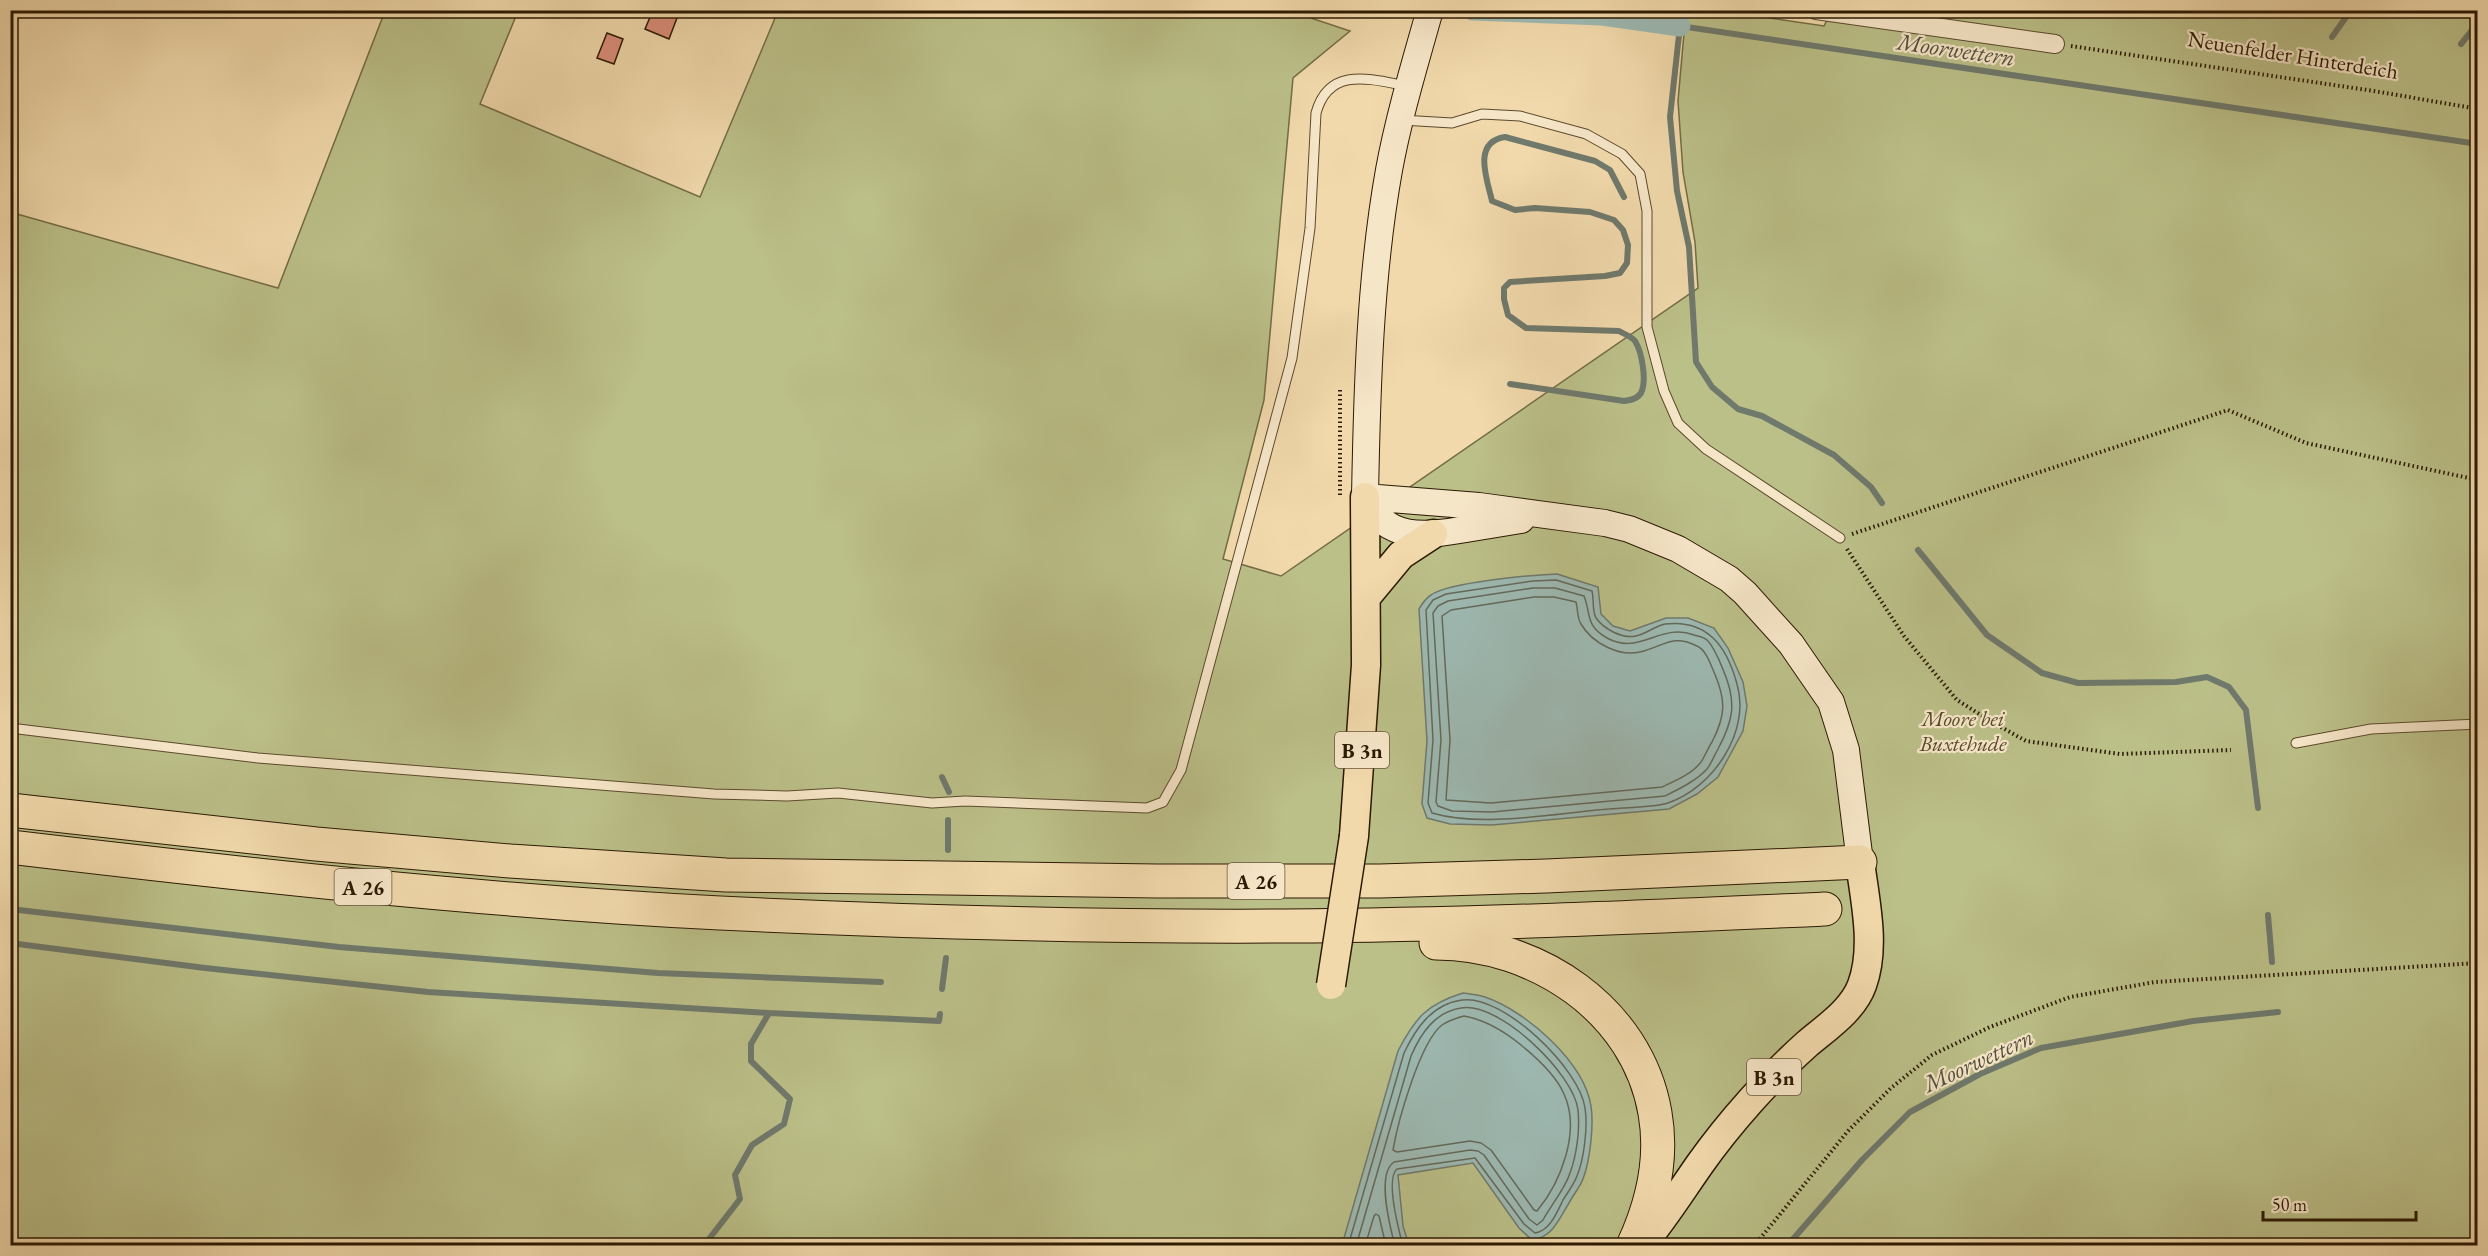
<svg xmlns="http://www.w3.org/2000/svg" width="2488" height="1256" font-family="'EB Garamond',serif">
<rect width="100%" height="100%" fill="#f1d9ab"/>
<filter id="stains"><feTurbulence type="fractalNoise" baseFrequency=".00333" numOctaves="4"/><feColorMatrix values="0 0 0 0 .2 0 0 0 0 .09 0 0 0 0 .02 0 0 0 .5 -.17"/></filter>
<radialGradient id="worn" r=".72"><stop offset=".6" stop-color="#630" stop-opacity="0"/><stop offset="1" stop-color="#630" stop-opacity=".3"/></radialGradient>
<path fill="#bbbf88" stroke="#736c45" stroke-width="1.5" d="M1832 10 2477 11V1245H11L10 212 278 288 385 11H518L480 104 700 197 778 11H1290L1350 31 1293 78 1264 400 1223 559 1281 576 1698 288 1695 242 1683 172 1678 101 1686 11H1723L1824 26Z"/>
<path fill="#9db9b2" stroke="#6f796c" stroke-width="1.5" d="M1557 574 1598 587 1601 614 1613 626 1630 631 1666 618H1688L1714 628 1728 648 1743 682 1747 706 1743 731 1718 777 1697 794 1669 809 1492 825 1450 824 1427 818 1422 804 1427 741 1419 609C1422 604 1426 598 1431 595 1449 582 1532 575 1557 574Z
M1463 993C1470 994 1478 995 1485 997 1526 1011 1584 1062 1591 1106 1594 1125 1590 1161 1583 1179 1580 1187 1573 1195 1569 1203 1559 1219 1553 1237 1532 1240L1519 1228 1473 1163 1398 1175 1403 1226 1409 1245H1342L1398 1051C1415 1018 1427 1004 1463 993Z"/>
<g fill="none" stroke-linecap="round" stroke-linejoin="round">
<path stroke="#64695a" stroke-width="1.5" d="M1556 580 1592 591C1594 599 1592 611 1596 618 1604 629 1622 639 1636 636 1646 634 1655 626 1665 624 1708 619 1727 647 1737 684 1751 731 1713 788 1668 803 1652 808 1626 807 1609 809 1556 813 1483 828 1432 813L1428 803 1433 740 1426 610 1433 600 1446 594 1533 581Z
M1533 588H1555L1584 596C1591 613 1585 626 1607 638 1640 656 1661 622 1694 635 1698 636 1704 637 1707 640 1715 648 1720 662 1724 672 1737 703 1733 721 1718 749 1714 756 1711 764 1707 769 1696 781 1679 789 1665 796L1492 812 1452 811 1438 806 1436 802 1441 740 1433 613 1438 606 1448 601Z
M1534 597H1554L1576 602C1578 609 1577 618 1581 624 1592 643 1619 657 1640 652 1663 647 1672 633 1697 646 1706 650 1710 663 1714 672 1726 700 1726 715 1712 742 1708 748 1705 756 1701 762 1692 774 1675 781 1662 787L1491 803 1446 800 1450 740 1442 616 1451 610Z
M1464 1016C1486 1020 1504 1031 1521 1045 1537 1058 1556 1075 1564 1094 1581 1131 1561 1182 1537 1211L1534 1210 1491 1150 1481 1143 1470 1141 1397 1152 1393 1150C1398 1121 1420 1042 1442 1025 1449 1020 1457 1018 1464 1016Z
M1348 1246 1404 1053C1416 1028 1432 1004 1462 1000 1503 994 1580 1069 1585 1108 1588 1127 1584 1159 1577 1176 1574 1184 1568 1192 1563 1200 1557 1212 1550 1231 1535 1233L1524 1224 1475 1158 1397 1169C1385 1179 1399 1231 1403 1246
M1356 1246 1411 1056C1421 1033 1435 1012 1461 1008 1499 1001 1574 1074 1578 1110 1580 1129 1577 1154 1570 1173 1565 1189 1551 1205 1543 1220L1537 1225 1529 1219 1484 1155 1478 1151 1470 1150 1394 1162C1376 1174 1390 1227 1395 1246
M1365 1246 1374 1216 1376 1214 1379 1216 1386 1246"/>
<path stroke="#6f796c" stroke-width="6" d="M2332 37 2351 10
M2461 44 2478 23
M1510 384 1624 401C1631 400 1637 399 1641 393 1647 381 1642 352 1635 341 1631 336 1624 334 1619 331L1526 328 1508 315 1504 299V288L1510 282 1605 276 1620 273 1627 263 1628 245 1623 230 1614 220 1590 212 1535 208 1515 210 1492 201C1487 179 1472 142 1505 137L1595 161 1610 170 1624 197
M1882 503 1871 487 1834 455 1762 416 1738 409 1712 387 1696 362 1689 247 1677 191 1670 117 1680 26 2478 144
M1918 550 1987 635 2042 673 2078 683 2176 682 2207 677 2229 687 2246 710 2258 808
M942 777 949 792
M948 850V820
M10 909 339 947 658 973 881 982
M2268 915 2272 962
M10 943 205 968 428 992 769 1013 751 1044V1061L790 1099 784 1124 752 1145 735 1175 740 1199 709 1239 708 1246
M942 989 946 958
M769 1013 939 1021 940 1014
M1787 1246 1862 1160 1910 1112 1980 1074 2041 1048 2193 1021 2278 1012"/>
<path stroke="#9db9b2" stroke-width="21" d="M1473 10 1602 15 1680 26"/>
</g>
<path fill="#da8d7a" stroke="#2b1902" stroke-width="1.5" d="M653 10H680L669 39 645 29Z
M607 33 623 39 614 64 597 58Z"/>
<g fill="none" stroke-linecap="round" stroke-linejoin="round">
<g stroke="#5c492c" stroke-width="11">
<path id="service" d="M1401 120 1452 123 1482 114 1520 116 1586 134 1622 154 1640 174 1647 211V327L1664 391 1678 423 1706 449 1840 538
M10 728 258 758 714 794 787 796 838 793 932 803 965 801 1147 808 1163 802 1181 770 1292 358 1310 228 1316 113C1329 66 1370 79 1407 86
M2296 743 2371 729 2478 724"/>
</g>
<g stroke="#5c492c" stroke-width="20">
<path id="minor" d="M1816 10 2055 44"/>
</g>
<g stroke="#2b1902" stroke-width="28">
<path id="secondary" d="M1430 10C1415 63 1399 116 1389 170 1370 277 1367 388 1365 497 1385 542 1426 536 1466 529 1484 526 1502 523 1521 520
M1365 497 1479 506 1605 523 1629 529 1678 549 1729 579 1745 593 1791 644 1831 702 1846 750 1860 862"/>
</g>
<g stroke="#2b1902" stroke-width="31">
<path id="primary" d="M1367 596 1401 555 1433 534
M1354 836 1366 665 1365 497
M1641 1246C1663 1220 1681 1191 1700 1164 1729 1123 1770 1077 1807 1044 1827 1027 1853 1010 1862 985 1876 947 1865 901 1860 862"/>
</g>
<g stroke="#2b1902" stroke-width="35">
<path id="motorway" d="M10 810 316 844 510 861 726 875 1157 881H1380L1546 876 1860 862
M10 847C246 875 483 901 720 913 908 922 1098 927 1286 926 1466 925 1645 917 1825 909
M1436 943C1536 943 1637 1009 1655 1113 1663 1158 1652 1205 1633 1246"/>
</g>
<path stroke="#2b1902" stroke-width="4" stroke-dasharray="1.5 3" stroke-linecap="butt" d="M2071 46 2374 91 2478 109
M1340 390V495
M1852 534 2228 410 2306 443 2478 480
M1847 549 1904 636 1957 700 1992 722 2026 741 2120 754 2231 750
M1754 1246 1848 1131 1891 1088 1932 1055 1990 1027 2070 997 2155 982 2478 963"/>
<use href="#service" stroke="#f6e6c8" stroke-width="9"/>
<use href="#minor" stroke="#f6e6c8" stroke-width="18"/>
<use href="#secondary" stroke="#f6e6c8" stroke-width="26"/>
<use href="#primary" stroke="#f1d9ab" stroke-width="28"/>
<use href="#motorway" stroke="#f1d9ab" stroke-width="33"/>
<g stroke="#2b1902" stroke-width="31" stroke-linecap="butt">
<path id="primary-bridge" d="M1331 985 1354 836"/>
</g>
<use href="#primary-bridge" stroke="#f1d9ab" stroke-width="28"/>
</g>
<g text-anchor="middle" dominant-baseline="central" stroke-width="4.5" stroke-linejoin="round" paint-order="stroke">
<g fill="#f6e6c8" stroke="#68563d" stroke-width="1.5">
<rect x="1335" y="732" width="54" height="36" rx="4.5"/>
<rect x="1227.5" y="863" width="57" height="36" rx="4.5"/>
<rect x="334.5" y="869" width="57" height="36" rx="4.5"/>
<rect x="1747" y="1059" width="54" height="36" rx="4.5"/>
</g>
<g font-size="21" font-weight="bold" fill="#2b1902">
<text x="1362" y="750">B 3n</text>
<text x="1256" y="881">A 26</text>
<text x="363" y="887">A 26</text>
<text x="1774" y="1077">B 3n</text>
</g>
<g font-size="22" fill="#2b1902" stroke="#f6e6c8">
<text transform="translate(2293 55) rotate(9)">Neuenfelder Hinterdeich</text>
</g>
<g font-size="22" font-style="italic" fill="#564b2a" stroke="#f6e6c8">
<text x="1963" y="718">Moore bei<tspan x="1963" dy="25">Buxtehude</tspan></text>
</g>
<g font-size="24" font-style="italic" fill="#535140" stroke="#f6e6c8">
<text transform="translate(1956 49) rotate(8)">Moorwettern</text>
<text transform="translate(1978 1060) rotate(-25)">Moorwettern</text>
</g>
</g>
<rect width="2488" height="1256" fill="none" stroke="#f1d9ab" stroke-width="36"/>
<rect x="12" y="12" width="2464" height="1232" fill="none" stroke="#2b1902" stroke-width="3"/>
<rect x="18" y="18" width="2452" height="1220" fill="none" stroke="#2b1902" stroke-width="1.5"/>
<path d="M2263 1211v9h153v-9" fill="none" stroke="#2b1902" stroke-width="3"/>
<text x="2272" y="1211" font-size="18" fill="#2b1902" stroke="#f6e6c8" stroke-width="4.5" paint-order="stroke">50 m</text>
<rect width="100%" height="100%" filter="url(#stains)"/>
<rect width="100%" height="100%" fill="url(#worn)"/>
</svg>
